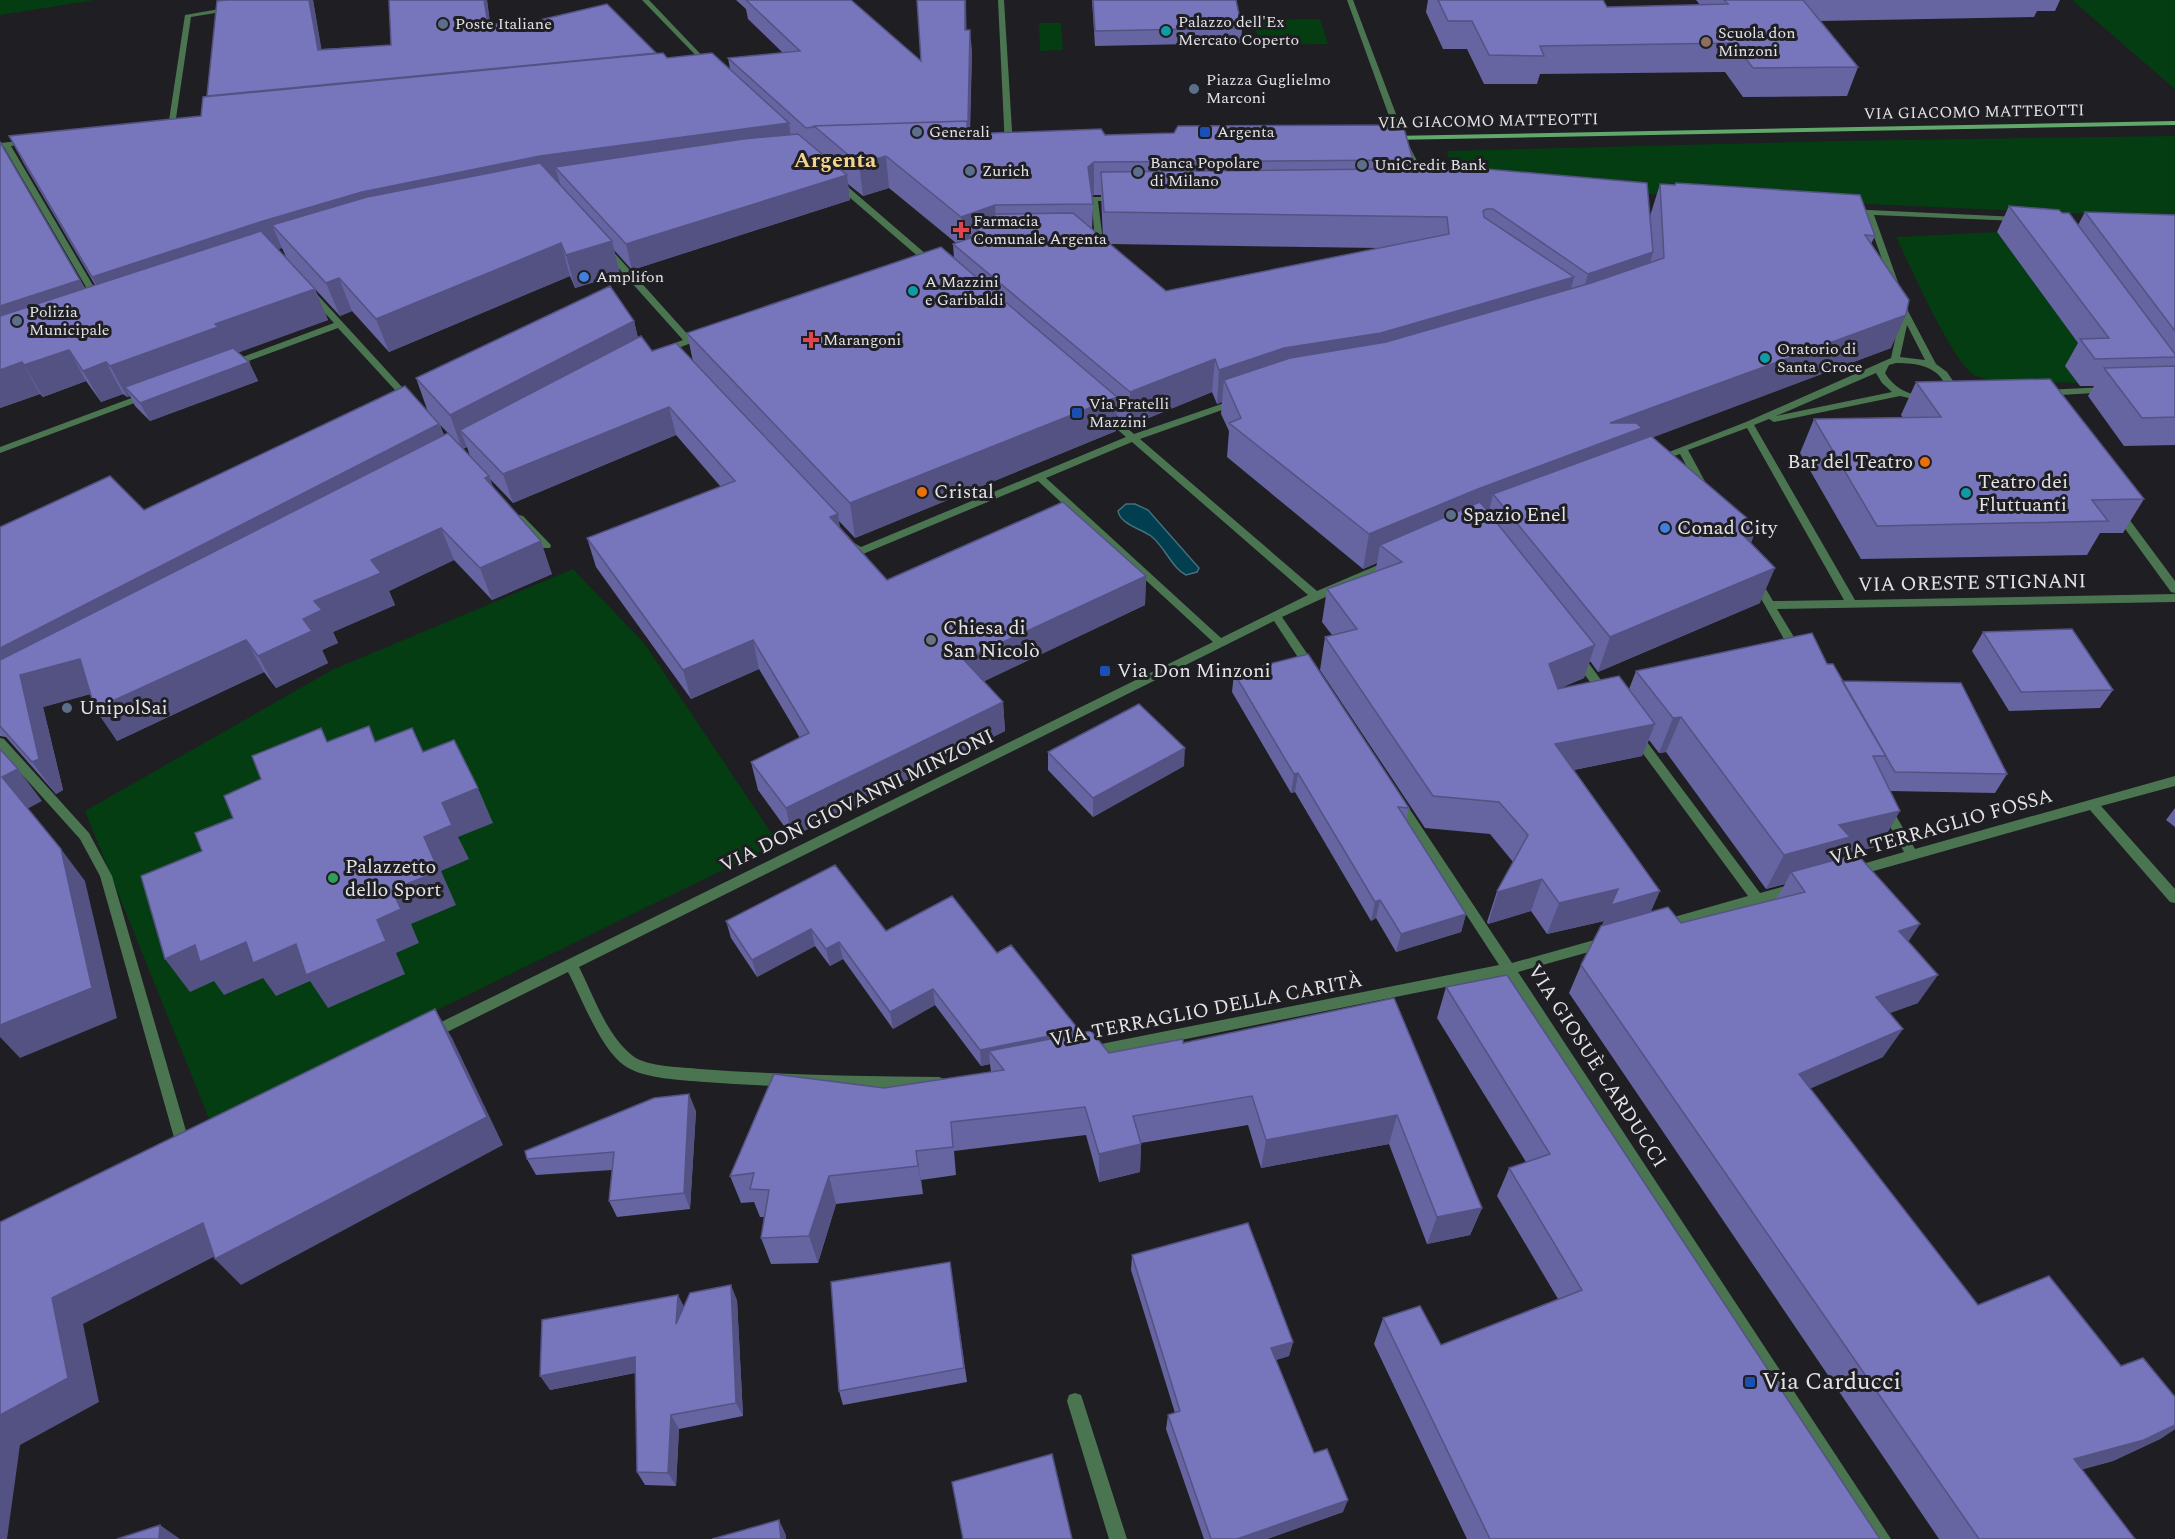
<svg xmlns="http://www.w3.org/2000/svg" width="2175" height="1539" font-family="Spectral,serif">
<rect width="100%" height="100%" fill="#1e1e23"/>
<path fill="#043d11" d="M0 0H95L0 15Z
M2072 0H2175V89Z
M1320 19 1328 44 1260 45 1253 20Z
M1039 23H1061L1063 50 1040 51Z
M2175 136V218L1468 186 1452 179 1447 151 1837 141Z
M1997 232 2094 365 2066 366 2078 383C2056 382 1994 384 1976 376 1954 366 1909 264 1896 237Z
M573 569 644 643 778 843 210 1121 85 811 332 670Z"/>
<path fill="#013f50" stroke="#45707d" stroke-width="1.5" d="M1126 504H1135L1148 510 1199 568 1197 572 1186 575C1172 568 1165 547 1151 536 1141 529 1120 524 1118 511Z"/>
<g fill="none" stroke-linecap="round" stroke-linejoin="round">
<path fill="#4b7550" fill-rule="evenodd" d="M642 0H649L711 65V67H707Z
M998 0H1004L1013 147 1009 149 1005 147Z
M1347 0H1353L1405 138 1428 182 1427 184 1420 182 1397 138Z
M231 7 233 8V10L191 17 175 125 168 127 185 15Z
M28 140 32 142 31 144 11 146 101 299 100 301 93 299 4 147H0V143Z
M834 180H840L934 261V265H928L834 184Z
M1091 197H1115L1119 199 1115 201H1098L1103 241C1099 245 1089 245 1085 241L1095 239Z
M1847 209 2018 217 2022 219 2018 221 1874 215 1909 313 1936 364 1947 372 1953 381 1956 389 1946 397 1934 401H1923L1900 396 1774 422 1769 419 1754 425 1855 600 2175 594V602L1777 609 1803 652 1801 655H1793L1751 581 1752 579H1760L1773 601 1844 600 1747 428 1688 450 1708 487 1707 489H1699L1680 454 1656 462 1651 459 1746 422 1891 358 1901 313 1866 214 1847 213ZM1907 325 1925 360 1900 357ZM1896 363C1916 363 1940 366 1946 388 1926 403 1897 394 1885 373L1889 365ZM1876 373 1882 383 1892 392 1776 416Z
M604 248H610L690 337 707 333V337L665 353H659V349L683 340 604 252Z
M311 290 314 291 412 398V402H406L338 328 235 366H229V362L334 323 307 293Z
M2108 387 2113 390 2111 392 2044 396 2039 393 2044 390Z
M145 393 148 394V398L0 453V447Z
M1236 399 1241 402 1239 404 1140 439 1317 591 1385 562 1389 561 1394 564 1393 566 1282 617 1315 665 1317 668 1315 671H1307L1274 621 579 967C594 996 606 1035 633 1056 647 1067 683 1067 700 1069 780 1075 859 1076 939 1077L944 1079 946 1083 944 1087 939 1089C861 1088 783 1088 705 1082 682 1080 644 1079 625 1066 600 1049 582 998 568 972L437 1037 432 1039 427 1037 425 1033 427 1029 1213 642 1038 481 863 554H855L846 544 851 541 861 547 1126 437 1102 416V412H1108L1134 434ZM1132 442 1308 595 1221 638 1046 478Z
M2119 510 2123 511 2175 581V593L2171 592 2115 515V511Z
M519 515 523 516 550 544 551 546 550 548H542L515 520 514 518Z
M1578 653 1582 654 1609 691 1611 694 1609 697H1601L1574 660 1572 657 1574 654Z
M1637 733 1641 734 1760 893 1796 883 1801 884 1802 888 1801 892 1665 930 1660 929 1658 925 1660 921 1748 896 1633 740 1631 737 1633 734Z
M0 738 4 739 89 833 112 876 191 1148 189 1153 184 1155 179 1153 177 1148 100 876 80 839 0 750Z
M2175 776V786L2101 806 2175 889V903L2170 902 2090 810 1856 876 1852 875 1850 871 1852 867 1904 852 1881 810 1883 807H1891L1915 849Z
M1399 797 1403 799 1512 963 1605 937 1610 938 1612 942 1610 946 1518 972 1891 1539H1872L1505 975 1091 1058 1086 1056 1084 1052 1086 1048 1091 1046 1499 965 1395 805 1393 802 1395 799Z
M1075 1393 1081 1395 1083 1401 1127 1539H1109L1067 1401 1069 1395Z"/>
<path fill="#62a86b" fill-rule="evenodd" d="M2175 121V125L1391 140 1387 138 1391 136Z"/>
</g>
<path fill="#6665a1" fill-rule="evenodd" d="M313 0 321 49 391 45 389 0H487L490 24 656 53 657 54 667 58 730 69 728 58 783 53 748 19 746 9 736 0H851L921 61 917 0H966V30L972 51 970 134 1105 135 1413 160 1412 168 1650 216 1660 184 1875 236 1871 244 1891 348 1653 437 1755 532 1751 543 1760 603 1598 672 1590 661 1584 678 1558 689H1629L1636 671 1827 664 1842 681 2007 774 1995 793 1890 791 1880 846 1839 855 1836 860 1908 942 1918 1003 1889 1013 1883 1057 1810 1088 1978 1305 2121 1366 2175 1397V1429L2160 1439 2113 1461 2082 1469 2135 1539H1939L1569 993 1581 965 1604 921 1547 934 1531 911 1488 924 1487 922 1497 891 1513 862 1490 834 1425 828 1320 670 1325 637 1332 635 1322 622 1327 589 1375 572 1377 563 1363 569 1227 457 1229 431 1221 414 1222 402 1217 404 1212 392 1129 426 1116 415V431L855 538 838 520 840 527 887 580 1146 576 1145 605 984 681 1003 702 1005 731 792 837 758 790 751 762 800 738 759 669 691 699 596 567 587 538 721 487 676 435 513 503 490 479 493 487 552 574 492 600 454 560 389 591 395 605 333 632 338 643 322 650 328 663 276 688 264 672 117 741 90 694 43 707 63 790 56 794 6 737 0 736V527L144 510 428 412 416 378 634 321 638 338 652 351 693 362 687 333 954 258 953 244 956 243 889 188 863 196 848 184 850 200 632 270 614 250 620 274 575 288 570 276 389 352 352 311 340 316 315 289 328 320 238 352 249 362 258 381 150 421 135 406 130 396 127 397 123 394 101 402 86 381 43 397 40 394 0 408V142L85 288 95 285 24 164 9 136 201 116 208 97 207 96ZM1094 195H1101L1103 239 1092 230 1093 204 1092 196ZM1110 244 1307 247 1379 248 1166 291ZM282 248 286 257 278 249ZM440 425 448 433 444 435ZM467 447 470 456 463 449ZM1649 740 1659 753 1666 752 1766 889 1785 884 1776 899 1681 923 1651 912 1574 770 1642 756Z
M1092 0H1236L1242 28 1241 43 1095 46Z
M1428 0H1603L1607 7 1700 5 1696 0H2060L2055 11H2037L2034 17 1820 21 1858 67 1847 96 1743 97 1725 72 1540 74 1537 84H1484L1467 49H1443L1426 12Z
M2009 206 2062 213 2078 225 2085 212 2175 215V445L2124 446 2088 396 2094 386H2080L2065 366 2078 343 1997 232Z
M1916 382 2144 499 2123 533H2100L2087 555 1861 559 1800 453 1814 419 1903 418 1901 415Z
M1983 632 2113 690 2100 708 2009 711 1972 651Z
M1234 673 1409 808 1406 820 1466 914 1461 932 1396 952 1376 918 1371 921 1295 792 1291 793 1232 692Z
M1048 752 1184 766 1093 817 1048 770Z
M2175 808V827L2166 820Z
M726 921 886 931 997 953 1079 1033 1109 1053 1183 1043 1394 998 1482 1208 1470 1235 1427 1244 1389 1144 1261 1168 1248 1125 1141 1143 1140 1172 1099 1182 1086 1135 954 1151 956 1175 921 1180 923 1194 836 1204 818 1263 771 1264 761 1238 764 1217H760L754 1202 741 1203 730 1176 884 1088 991 1072 990 1064 981 1066 935 1005 893 1029 843 959 830 966 815 946 757 977 731 938Z
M1446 987 1880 1539H1467L1374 1344 1383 1318 1441 1345 1558 1299 1497 1196 1509 1168 1526 1162 1437 1018Z
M696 1111 690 1209 617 1217 609 1201 612 1170 536 1175 527 1159Z
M1132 1255 1293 1342 1289 1356 1276 1360 1314 1453 1343 1512 1267 1539H1204L1166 1429 1168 1415 1175 1413 1131 1270Z
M950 1262 967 1382 843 1405 839 1391Z
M678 1295 684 1307 737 1300 743 1416 679 1429 676 1486 645 1485 637 1472 635 1373 550 1390Z"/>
<path fill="#535283" d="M309 0H313L325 69 318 50Z
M484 0H487L493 44 488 24Z
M965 0H966L967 51 965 30Z
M970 30 972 51 969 144 968 122Z
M656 53 660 72 216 116 207 96Z
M789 123 793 151 555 167 560 183 272 225 282 248 108 307 92 277 260 222 362 192 540 156Z
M886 156 889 188 863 196 859 164Z
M1094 162V195L1088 199V167Z
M847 175 850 200 632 270 626 244Z
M995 205 997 238 982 234 970 224 971 247 963 250 961 217Z
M612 241 620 274 575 288 566 255Z
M561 243 570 276 389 352 376 319Z
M1653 252 1644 284 1579 306 1588 274Z
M1574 277 1566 310 1224 380 1222 402 1217 404 1219 370 1284 348Z
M339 278 352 311 340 316 326 283Z
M80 280 97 311 0 344V306Z
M315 289 328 320 232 355 125 387 130 396 127 397 110 366 215 324Z
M1906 315 1891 348 1638 443 1493 494 1488 516 1380 545 1377 563 1363 569 1369 534 1610 423Z
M634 321 642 355 460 430 467 447 462 449 450 415Z
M69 350 86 381 43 397 24 365Z
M1215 359 1212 392 1129 426 1130 392Z
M22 362 40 394 0 408V370Z
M106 362 123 394 101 402 83 371Z
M249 362 258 381 150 421 140 403Z
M1117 397 1116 431 855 538 850 503Z
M669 407 676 435 513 503 503 474Z
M439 424 451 455 80 659 102 691 43 707 63 790 56 794 32 762 0 692V648Z
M489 476 501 508 485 478Z
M838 514 842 543 830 517Z
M441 528 454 560 389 591 395 605 333 632 338 643 322 650 328 663 276 688 258 656 303 619 314 601 371 560Z
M1755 532 1741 567 1744 536Z
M541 541 552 574 492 600 480 568Z
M1775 568 1760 603 1598 672 1610 637Z
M1146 576 1145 605 966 690 964 660Z
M246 640 264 672 117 741 95 709Z
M753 640 759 669 691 699 683 670Z
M1595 645 1584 678 1539 697 1549 664Z
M1003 702 1005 731 792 837 786 808Z
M1681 717 1666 752 1659 753 1673 718Z
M1655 724 1642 756 1544 776 1555 744Z
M1185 748 1184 766 1093 817V798Z
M18 769 42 801 27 809 2 777Z
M1298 773 1295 792 1291 793 1294 774Z
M478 788 493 823 458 837 469 859 441 871 456 905 411 924 419 943 396 953 405 974 328 1008 310 981 276 996 263 978 224 995 214 981 190 992 165 959 195 945 246 942 296 944 377 920 392 890 442 803Z
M1900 811 1880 846 1839 855 1830 871 1791 872 1785 884 1766 889 1784 855 1839 825Z
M61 849 85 881 117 1018 20 1058 0 1037V1025Z
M1542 879 1531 911 1488 924 1498 892Z
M1618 889 1660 891 1646 923 1598 936 1604 921 1547 934 1559 903Z
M1380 900 1376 918 1371 921 1375 902Z
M1466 914 1461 932 1396 952 1401 934Z
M1920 924 1901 953 1899 931Z
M811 929 815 946 757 977 752 960Z
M839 942 843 959 830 966 826 949Z
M1938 975 1918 1003 1857 1025 1876 997Z
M933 989 935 1005 893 1029 890 1012Z
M435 1009 452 1038 503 1145 241 1285 215 1259Z
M1903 1029 1883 1057 1782 1101 1799 1074Z
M1079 1030 1080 1047 989 1051 990 1064 981 1066 980 1050Z
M689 1094 696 1111 690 1209 684 1193Z
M1397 1115 1389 1144 1261 1168 1266 1140Z
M1141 1144 1140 1172 1099 1182V1154Z
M916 1151 921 1180 923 1194 918 1166Z
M829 1176 836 1204 818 1263 809 1236Z
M1482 1208 1470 1235 1427 1244 1437 1217Z
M203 1223 229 1249 83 1324 99 1402 20 1445 7 1539H0V1415L52 1298Z
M731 1285 737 1300 743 1416 736 1403Z
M678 1295 685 1310 676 1324Z
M1293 1342 1289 1356 1268 1362 1271 1348Z
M635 1357 643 1371 550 1390 540 1376Z
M671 1415 679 1429 676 1486 668 1473Z
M2175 1425V1429L2160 1439 2113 1461 2045 1480 2074 1459Z
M1348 1500 1343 1512 1267 1539H1237Z
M779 1520 786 1535V1539H781Z
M160 1525 180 1539H159Z"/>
<path fill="#7775bb" stroke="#535283" stroke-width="1.5" d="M227 0H309L318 50 391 45 389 0H484L488 24 527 23 607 4 656 53 207 96 217 1Z
M746 0H851L921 61 917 0H965V30H970L968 122 967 121 814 126V127L806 128 728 58 800 51Z
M1093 0H1236L1242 28 1095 31Z
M1438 0H1603L1607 7 1728 4 1724 0H1803L1858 67 1753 68 1734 43 1540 46 1544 56 1489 55 1472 21H1448Z
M663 53 667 58 712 53 789 123 540 156 362 192 260 222 92 277 9 136 201 116 203 97Z
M967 121V134L1101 129 1105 135 1174 133 1178 126 1403 125 1413 160 1094 162 1088 167 1093 204 995 205 961 217 886 156 859 164 814 126Z
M798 134 847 175 626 244 555 167 743 139Z
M0 142 80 280 0 306Z
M540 163 612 241 566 255 561 243 376 319 339 278 326 283 272 225 367 197Z
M1474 168 1647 183 1653 252 1588 274 1493 209H1486L1483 211 1484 217 1574 277 1381 333 1284 348 1219 370 1215 359 1130 392 953 244 982 234 970 224 997 214 1073 213 1166 291 1449 234 1447 217 1104 212 1101 172Z
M1676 183 1860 195 1875 236 1865 235 1909 300 1906 315 1610 423H1636L1642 428 1478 489 1369 534 1229 423 1241 418 1224 380 1290 358 1386 342 1591 283 1664 258 1660 184 1675 185Z
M2009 206 2059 210 2062 213H2069L2175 354V357L2095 359 2080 339 2109 338Z
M2085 212 2175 215V331Z
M261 231 315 289 215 324 218 327 110 366 106 362 83 371 69 350 24 365 22 362 0 370V316Z
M941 247 1117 397 850 503 687 333Z
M610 286 634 321 450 415 416 378Z
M641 336 652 351 676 343 838 514 830 517 887 580 1063 502 1146 576 964 660 1003 702 786 808 751 762 809 733 753 640 683 670 587 538 735 481 669 407 503 474 460 430Z
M233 348 249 362 140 403 125 387Z
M2175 366V417L2142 418 2104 368Z
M2050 379 2144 499 2092 500 2108 521 1877 526 1814 419 1941 417 1916 382Z
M405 386 439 424 0 648V527L110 476 144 510Z
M448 433 489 476 485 478 541 541 480 568 441 528 371 560 381 573 314 601 322 610 303 619 312 631 258 656 246 640 95 709 80 659 20 675 39 759 32 762 0 726V660Z
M1651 436 1748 519 1755 532 1744 536 1775 568 1610 637 1493 494Z
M1480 502 1595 645 1549 664 1558 689 1619 676 1655 724 1555 744 1660 891 1611 905 1618 889 1559 903 1542 879 1498 892 1497 891 1528 835 1499 802 1433 796 1325 637 1357 629 1327 589 1402 562 1380 545Z
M2072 629 2113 690 2021 692 1983 632Z
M1812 633 1827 664H1833L1886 756H1873L1900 811 1839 825 1850 837 1784 855 1681 717 1673 718 1636 671Z
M1308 654 1409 808 1398 807 1466 914 1401 934 1380 900 1375 902 1298 773 1294 774 1234 673Z
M1842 681 1961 683 2007 774 1895 772Z
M1139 704 1185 748 1093 798 1048 752Z
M369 726 375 742 412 728 423 752 454 740 478 788 442 803 452 825 424 837 439 871 392 890 401 909 377 920 386 941 306 975 296 944 253 963 246 942 200 962 195 945 165 959 141 876 202 851 195 833 233 818 224 796 261 779 252 756 321 728 327 742Z
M0 749 18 769 2 777 61 849 92 988 0 1025Z
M1857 854 1920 924 1899 931 1938 975 1876 997 1903 1029 1799 1074 1978 1305 2049 1276 2121 1366 2143 1358 2175 1397V1425L2144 1440 2074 1459 2135 1539H1979L1581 965 1601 926 1668 907 1681 923 1805 892 1791 872Z
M835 865 886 931 952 896 997 953 1011 945 1079 1030 980 1050 933 989 890 1012 839 942 826 949 811 929 752 960 726 921Z
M1507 975 1880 1539H1490L1383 1318 1420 1306 1441 1345 1582 1290 1509 1168 1550 1154 1446 987Z
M1394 998 1482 1208 1437 1217 1397 1115 1266 1140 1252 1096 1133 1116 1141 1144 1099 1154 1085 1107 951 1122 953 1147 916 1151 918 1166 829 1176 809 1236 761 1238 769 1190 750 1189 754 1173 730 1176 774 1074 884 1088 1004 1070 989 1051 1091 1031 1109 1053 1183 1039V1043Z
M435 1009 487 1117 215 1259 203 1223 52 1298 68 1378 0 1415V1222Z
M689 1094 684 1193 609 1201 614 1152 527 1159 525 1151 654 1098Z
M1248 1223 1293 1342 1271 1348 1314 1453 1327 1449 1348 1500 1237 1539H1211L1168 1415 1180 1411 1132 1255Z
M950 1262 964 1368 839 1391 831 1282Z
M731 1285 736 1403 671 1415 668 1473 637 1472 635 1357 540 1376 542 1320 678 1295 676 1324 690 1293Z
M1052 1454 1072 1539H963L952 1482Z
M779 1520 781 1539H712Z
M160 1525 159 1539H117Z"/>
<g fill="#5c6f8a" stroke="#1e1e23" stroke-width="2">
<circle cx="443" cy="24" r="6"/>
<circle cx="1194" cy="89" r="6"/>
<circle cx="917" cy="132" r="6"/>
<circle cx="1362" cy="165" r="6"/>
<circle cx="970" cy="171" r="6"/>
<circle cx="1138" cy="172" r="6"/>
<circle cx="17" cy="321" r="6"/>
<circle cx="1451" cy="515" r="6"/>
<circle cx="67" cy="708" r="6"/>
</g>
<g fill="#0f9aa8" stroke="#1e1e23" stroke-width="2">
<circle cx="1166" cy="31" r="6"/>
<circle cx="913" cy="291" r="6"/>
<circle cx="1765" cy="358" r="6"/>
<circle cx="1966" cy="493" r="6"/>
</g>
<circle fill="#8d6e63" stroke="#1e1e23" stroke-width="2" cx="1706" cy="42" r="6"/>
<g fill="#1a4fb4" stroke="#1e1e23" stroke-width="2">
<rect x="1199" y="126" width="12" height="12" rx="3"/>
<rect x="1071" y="407" width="12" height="12" rx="3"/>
<rect x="1099" y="665" width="12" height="12" rx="3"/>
<rect x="1744" y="1376" width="12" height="12" rx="3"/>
</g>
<g fill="#e0444e" stroke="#1e1e23" stroke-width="2">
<path d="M958 221h6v6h6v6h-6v6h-6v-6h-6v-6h6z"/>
<path d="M808 331h6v6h6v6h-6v6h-6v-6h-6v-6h6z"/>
</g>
<g fill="#3f7fe0" stroke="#1e1e23" stroke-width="2">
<circle cx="584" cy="277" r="6"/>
<circle cx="1665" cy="528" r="6"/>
</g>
<g fill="#e8710a" stroke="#1e1e23" stroke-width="2">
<circle cx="1925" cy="462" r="6"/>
<circle cx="922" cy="492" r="6"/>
</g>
<circle fill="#6b7280" stroke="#1e1e23" stroke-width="2" cx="931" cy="640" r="6"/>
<circle fill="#2e9e5b" stroke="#1e1e23" stroke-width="2" cx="333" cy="878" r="6"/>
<g text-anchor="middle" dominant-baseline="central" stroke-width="6" stroke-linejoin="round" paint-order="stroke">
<g font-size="16" fill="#e4e4e7" stroke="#1e1e23" text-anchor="start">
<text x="1178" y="22">Palazzo dell'Ex<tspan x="1178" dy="18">Mercato Coperto</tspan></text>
<text x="455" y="24">Poste Italiane</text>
<text x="1718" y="33">Scuola don<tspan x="1718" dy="18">Minzoni</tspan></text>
<text x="1206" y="80">Piazza Guglielmo<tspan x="1206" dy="18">Marconi</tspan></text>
<text x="929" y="132">Generali</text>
<text x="1217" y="132">Argenta</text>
<text x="1150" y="163">Banca Popolare<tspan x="1150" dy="18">di Milano</tspan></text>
<text x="1374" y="165">UniCredit Bank</text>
<text x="982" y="171">Zurich</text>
<text x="973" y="221">Farmacia<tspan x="973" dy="18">Comunale Argenta</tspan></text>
<text x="596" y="277">Amplifon</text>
<text x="925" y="282">A Mazzini<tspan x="925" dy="18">e Garibaldi</tspan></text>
<text x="29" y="312">Polizia<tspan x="29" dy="18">Municipale</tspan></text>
<text x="823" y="340">Marangoni</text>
<text x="1777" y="349">Oratorio di<tspan x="1777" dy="18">Santa Croce</tspan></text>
<text x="1089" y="404">Via Fratelli<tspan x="1089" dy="18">Mazzini</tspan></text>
</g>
<g font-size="16" fill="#e4e4e7" stroke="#1e1e23">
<text transform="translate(1974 112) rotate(-1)">VIA GIACOMO MATTEOTTI</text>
<text transform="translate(1488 121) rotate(-1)">VIA GIACOMO MATTEOTTI</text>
</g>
<g font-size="20" fill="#e4e4e7" stroke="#1e1e23" text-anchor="start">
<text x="1913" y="462" text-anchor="end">Bar del Teatro</text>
<text x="1978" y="482">Teatro dei<tspan x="1978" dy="23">Fluttuanti</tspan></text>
<text x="934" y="492">Cristal</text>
<text x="1463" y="515">Spazio Enel</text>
<text x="1677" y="528">Conad City</text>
<text x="943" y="628">Chiesa di<tspan x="943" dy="23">San Nicolò</tspan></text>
<text x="1117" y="671">Via Don Minzoni</text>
<text x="79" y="708">UnipolSai</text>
<text x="345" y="867">Palazzetto<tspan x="345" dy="23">dello Sport</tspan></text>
</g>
<g font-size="20" fill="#e4e4e7" stroke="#1e1e23">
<text transform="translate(1972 583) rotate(-1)">VIA ORESTE STIGNANI</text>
<text transform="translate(857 801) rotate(-26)">VIA DON GIOVANNI MINZONI</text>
<text transform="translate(1941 827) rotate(-16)">VIA TERRAGLIO FOSSA</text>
<text transform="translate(1206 1010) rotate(-11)">VIA TERRAGLIO DELLA CARITÀ</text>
<text transform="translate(1597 1066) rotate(57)">VIA GIOSUÈ CARDUCCI</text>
</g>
<g font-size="22" font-weight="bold" fill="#f6d48a" stroke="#1e1e23">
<text x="835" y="160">Argenta</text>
</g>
<g font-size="24" fill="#e4e4e7" stroke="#1e1e23" text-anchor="start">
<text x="1762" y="1382">Via Carducci</text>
</g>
</g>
</svg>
